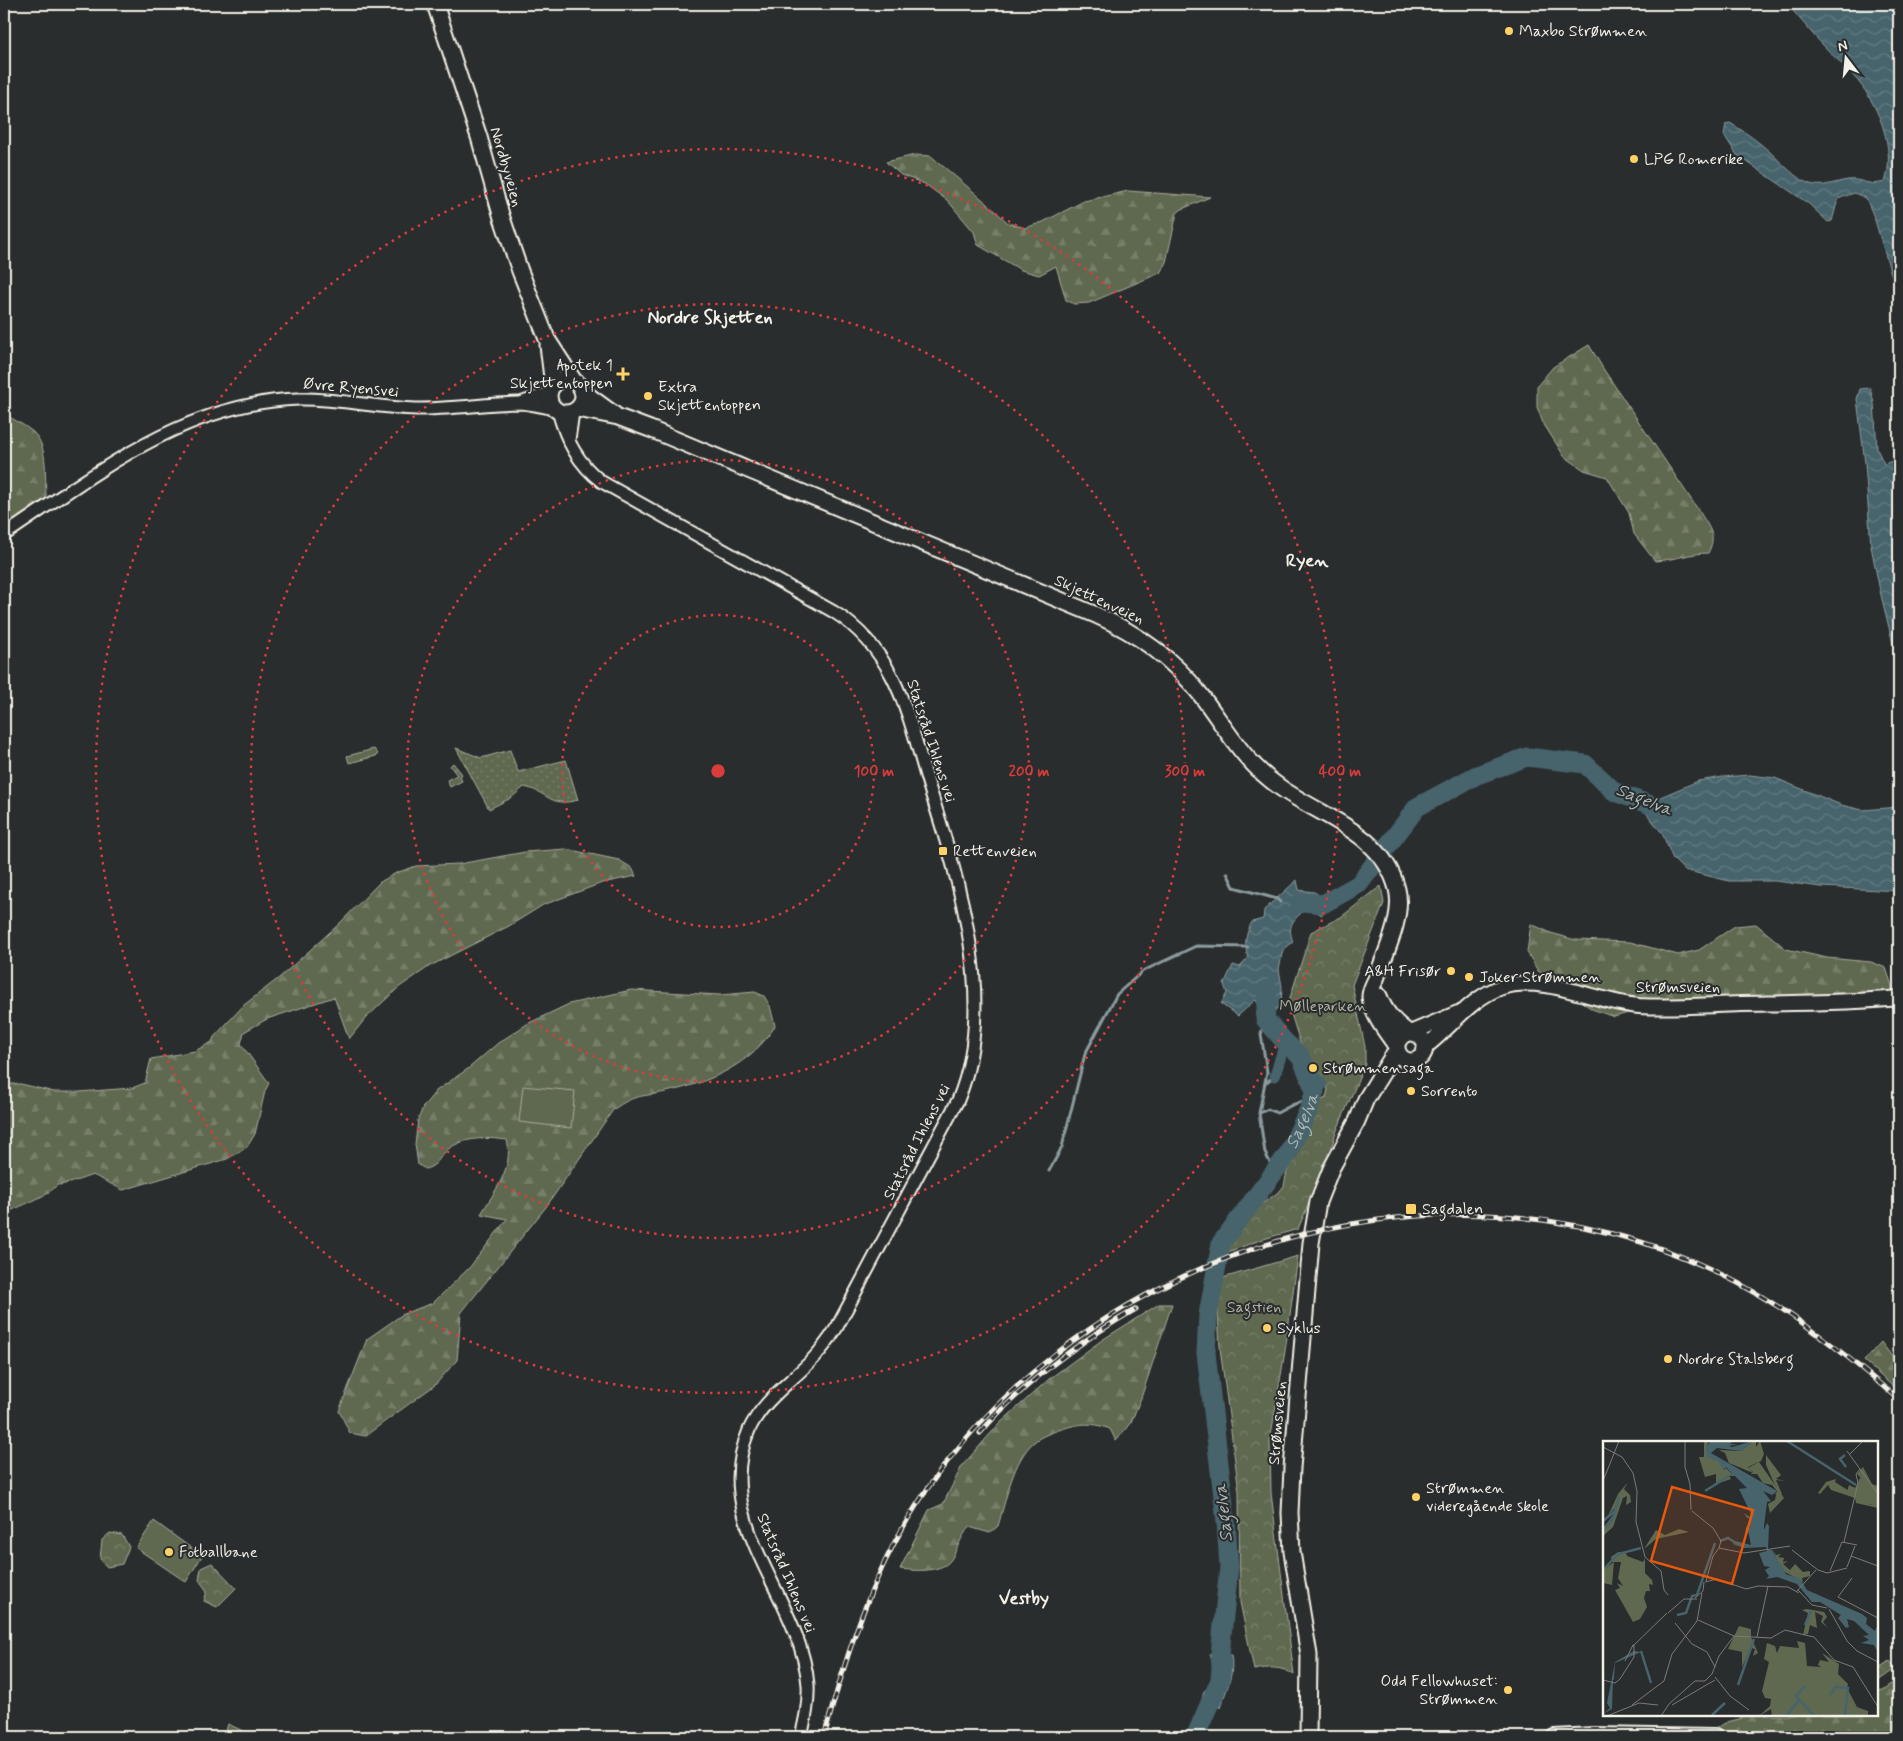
<svg xmlns="http://www.w3.org/2000/svg" width="1903" height="1741" font-family="Mynerve,sans-serif">
<defs>
<pattern id="grass-dots" width="8" height="8" patternUnits="userSpaceOnUse" patternTransform="scale(1.25)"><rect width="8" height="8" fill="#5f6950"/><path d="M2 2h.1M6 6h.1" fill="none" stroke="#777f69" stroke-width="1.8" stroke-linecap="round"/></pattern>
<pattern id="forest-firs" width="22" height="20" patternUnits="userSpaceOnUse" patternTransform="scale(1.25)"><rect width="22" height="20" fill="#5f6950"/><path d="M5 1l3.5 6h-7zM16 11l3.5 6h-7z" fill="#777f69"/></pattern>
<pattern id="park-crowns" width="20" height="18" patternUnits="userSpaceOnUse" patternTransform="scale(1.25)"><rect width="20" height="18" fill="#5f6950"/><path d="M2 6a3 3 0 1 1 6 0M12 15a3 3 0 1 1 6 0" fill="none" stroke="#777f69"/></pattern>
<pattern id="water-waves" width="16" height="10" patternUnits="userSpaceOnUse" patternTransform="scale(1.25)"><rect width="16" height="10" fill="#47646c"/><path d="M0 5q4-4 8 0t8 0" fill="none" stroke="#627b81"/></pattern>
</defs>
<rect width="100%" height="100%" fill="#2a2d2e"/>
<filter id="ink" filterUnits="userSpaceOnUse"><feTurbulence type="fractalNoise" baseFrequency=".02" numOctaves="2"/><feDisplacementMap in="SourceGraphic" scale="10" xChannelSelector="R" yChannelSelector="G"/><feConvolveMatrix kernelMatrix="1 2 1 2 8 2 1 2 1" color-interpolation-filters="sRGB"/></filter>
<g filter="url(#ink)">
<path fill="url(#grass-dots)" stroke="#aaad9c" d="M456 748 481 758 510 750 518 772 566 760 578 800C549 808 549 792 524 787L511 798 489 809Z"/>
<path fill="url(#forest-firs)" stroke="#aaad9c" d="M915 155 931 156 988 204 1008 223 1025 228 1043 222 1084 201 1128 191 1210 197 1182 209 1177 213 1166 262 1160 273 1089 303 1074 304 1066 300 1056 266 1039 275 1021 270 978 245 974 232 948 201 925 184 901 175 886 162Z
M1589 345 1604 370 1701 514C1710 529 1717 536 1708 553 1690 553 1674 560 1655 561L1634 534 1629 513 1607 477 1584 470 1564 456 1543 423 1537 407V386L1553 367Z
M4 413C13 420 25 425 33 432 52 450 42 486 48 510L4 540Z
M566 849 619 860 632 868 636 876 602 883 543 905 509 926 430 966 398 988 365 1019 349 1039 334 997 267 1019 244 1032 241 1044 269 1083 265 1091 255 1134 247 1147 227 1159 123 1190 93 1175C83 1178 67 1185 57 1185 49 1196 17 1207 4 1214V1084H21L54 1092H79L132 1088 145 1083 151 1059 195 1051 212 1042 214 1037 244 1005 279 978 338 925 380 882 396 873 416 866 459 864 525 852Z
M1531 924 1551 933 1575 940 1630 942 1678 955 1699 950 1735 926 1756 924 1786 949 1827 958 1871 962 1886 968 1892 986 1894 1002 1639 1010 1614 1017 1592 1009 1538 971 1527 952Z
M631 990 720 995 755 992 764 996 770 1006 775 1026C752 1064 709 1083 666 1092 642 1097 634 1094 613 1110L546 1207 461 1313 457 1360 435 1385 365 1436 350 1433 339 1411 367 1339 403 1314 433 1303 470 1267 507 1219 481 1214C494 1192 514 1168 507 1140 486 1137 462 1137 446 1151 437 1160 439 1164 426 1169L418 1165 415 1144 418 1120 423 1107 436 1091 469 1068 498 1043 527 1024 569 1004Z
M1159 1304H1172L1141 1398 1131 1422 1116 1441 1110 1429C1092 1422 1080 1423 1062 1429 1053 1432 1041 1436 1034 1442 1013 1460 1006 1500 998 1526L990 1533 969 1527C961 1537 958 1547 952 1558 944 1573 915 1571 900 1569L929 1510 943 1504 962 1466 999 1424 1049 1379 1102 1340Z
M1881 1342 1899 1366V1392L1864 1361Z
M1899 1679V1737H1713L1710 1732 1727 1722 1755 1715H1877V1691L1883 1690Z"/>
<path fill="url(#park-crowns)" stroke="#aaad9c" d="M374 749 378 754 376 756 349 763 347 756Z
M453 763 462 774 460 777 462 781 450 787 447 780 457 775 450 766Z
M1381 886 1384 903 1352 985 1365 1047V1064L1335 1135 1330 1154 1298 1229 1260 1240 1220 1255 1256 1208 1280 1191 1284 1186 1287 1171 1295 1158V1150L1309 1123V1117L1320 1101 1326 1098 1328 1089 1325 1084 1323 1086 1306 1062 1288 1004 1311 932 1341 917Z
M1298 1256 1285 1351 1270 1441 1271 1493 1294 1675C1282 1666 1268 1667 1254 1670L1240 1602 1239 1491 1220 1348 1216 1280Z
M110 1533 122 1535 129 1547 122 1564 107 1567 100 1559 102 1540Z
M212 1563 236 1588 217 1607 204 1601 207 1591 199 1580 201 1568Z
M1890 1662 1895 1669 1878 1681 1877 1667 1880 1668Z
M228 1724 243 1731 239 1737H224Z"/>
<path fill="#5f6950" stroke="#aaad9c" d="M523 1086 575 1091 571 1128 519 1122Z
M154 1521 202 1556 186 1582 136 1548Z"/>
<path fill="url(#water-waves)" stroke="#8c9c9e" d="M1787 4H1899V300L1874 217 1866 198 1854 193 1838 199 1832 221 1828 222 1809 204 1737 155 1724 135 1726 124 1730 123C1745 132 1758 141 1771 153 1781 162 1797 180 1810 184 1824 188 1834 182 1848 180 1862 178 1867 187 1885 182 1896 149 1879 107 1858 81 1847 68 1834 57 1823 45 1810 32 1799 17 1787 4Z
M1870 388 1874 403 1877 449 1884 464 1895 460 1899 464V668L1880 591 1871 546 1865 463 1857 399 1860 389Z
M1750 775 1775 778 1841 805 1863 810 1899 807V891L1821 887 1775 881H1729L1684 870 1673 859 1662 833 1647 814 1644 804 1698 781 1723 777Z
M1297 880 1299 890 1314 892 1324 898 1322 915 1308 907C1295 919 1286 923 1293 942L1283 950 1279 969 1282 987 1281 1005 1271 1014 1258 1015 1259 1004 1255 1000 1238 1016 1221 1004 1227 993 1224 984 1233 965 1240 967 1248 958C1244 944 1245 935 1252 922L1263 919 1264 910Z
M1210 1653 1231 1655C1235 1674 1226 1691 1220 1708L1212 1701 1202 1699 1204 1691 1212 1685 1216 1678Z"/>
<g fill="none" stroke-linecap="round" stroke-linejoin="round">
<path stroke="#8c9c9e" stroke-width="3" d="M1227 873 1234 887 1277 899 1280 902
M1265 1019 1261 1034 1267 1072 1259 1113 1265 1153 1274 1170
M1265 1083 1275 1076
M1260 1113 1268 1109 1277 1113 1292 1105 1312 1098
M1049 1171 1062 1147 1085 1054 1117 994 1143 971 1196 946 1248 947"/>
<path stroke="#47646c" stroke-width="11" d="M1314 1075 1322 1085
M1275 1076 1285 1042"/>
<g stroke="#47646c" stroke-width="19">
<path d="M1299 904 1302 902 1323 904 1359 884 1417 807 1477 775 1527 757 1585 764 1615 792 1667 811"/>
<path id="s1" d="M1195 1737 1220 1680 1221 1667 1220 1654 1229 1567 1226 1522 1206 1353 1208 1315 1221 1243 1288 1154 1309 1109 1315 1091 1301 1057 1285 1042 1265 1019 1268 989"/>
</g>
<g stroke="#f4f1e8" stroke-width="15">
<path id="tertiary" d="M523 402 550 393
M558 411C566 440 578 464 602 482L834 612C898 652 909 720 929 786 959 881 998 1003 958 1100L837 1327C829 1340 820 1352 809 1363 788 1384 761 1403 749 1430 709 1523 801 1596 808 1685 809 1703 805 1720 801 1737
M569 440 573 412
M4 535C94 475 185 402 299 399 338 398 377 408 416 409 450 409 484 404 518 403 530 403 543 407 555 409"/>
</g>
<g stroke="#f4f1e8" stroke-width="18">
<path id="secondary" d="M1410 1033 1458 1013
M1425 1047C1450 1028 1471 997 1502 987 1544 974 1595 1002 1639 1006 1672 1008 1707 1005 1741 1004 1793 1003 1847 1003 1899 998
M1554 1737 1594 1735 1715 1737"/>
</g>
<g stroke="#f4f1e8" stroke-width="19">
<path id="primary" d="M435 4 479 137 502 218 520 271 547 339 574 381
M548 345 553 386
M549 396a17 17 0 1 1 34 0a17 17 0 1 1-34 0Z
M582 391 615 415
M577 409 618 417 650 429 1096 615C1137 633 1173 659 1200 694 1227 729 1243 762 1281 788 1322 817 1383 833 1397 889 1404 916 1385 954 1376 979 1373 985 1370 990 1370 997 1372 1015 1387 1033 1397 1047
M1379 996C1385 1013 1395 1023 1409 1033
M1397 1047a14 14 0 1 1 28 0a14 14 0 1 1-28 0Z
M1308 1737 1309 1655 1292 1552 1290 1513 1292 1468 1311 1243 1318 1202 1331 1169 1357 1121 1366 1099 1397 1049"/>
</g>
<use href="#tertiary" stroke="#2a2d2e" stroke-width="11"/>
<use href="#secondary" stroke="#2a2d2e" stroke-width="14"/>
<use href="#primary" stroke="#2a2d2e" stroke-width="15"/>
<g stroke="#f4f1e8" stroke-width="5">
<path id="rail" d="M980 1433C1024 1383 1078 1342 1136 1309
M824 1737C846 1656 870 1577 916 1506 1064 1273 1377 1158 1641 1242 1745 1275 1817 1329 1899 1400"/>
</g>
<use href="#rail" stroke="#2a2d2e" stroke-width="3" stroke-dasharray="9" stroke-linecap="butt"/>
</g>
</g>
<g fill="none" stroke="#d93c3b" stroke-width="2.5" stroke-dasharray="2.5 5">
<circle cx="718" cy="771" r="156"/>
<circle cx="718" cy="771" r="311"/>
<circle cx="718" cy="771" r="467"/>
<circle cx="718" cy="771" r="622"/>
</g>
<g fill="#ffd166" stroke="#2a2d2e" stroke-width="2">
<circle cx="1509" cy="31" r="5"/>
<circle cx="1634" cy="159" r="5"/>
<path d="M620.5 366.5h5v5h5v5h-5v5h-5v-5h-5v-5h5z"/>
<circle cx="648" cy="396" r="5"/>
<rect x="938" y="846" width="10" height="10" rx="2.5"/>
<circle cx="1451" cy="971" r="5"/>
<circle cx="1469" cy="977" r="5"/>
<circle cx="1313" cy="1068" r="5"/>
<circle cx="1411" cy="1091" r="5"/>
<rect x="1405" y="1203" width="12" height="12" rx="2.5"/>
<circle cx="1267" cy="1328" r="5"/>
<circle cx="1668" cy="1359" r="5"/>
<circle cx="1416" cy="1497" r="5"/>
<circle cx="169" cy="1552" r="5"/>
<circle cx="1508" cy="1690" r="5"/>
</g>
<g text-anchor="middle" dominant-baseline="central" stroke-width="4" stroke-linejoin="round" paint-order="stroke">
<g font-size="16" fill="#f4f1e8" stroke="#2a2d2e" text-anchor="start">
<text x="1519" y="31">Maxbo Strømmen</text>
<text x="1644" y="159">LPG Romerike</text>
<text x="613" y="365" text-anchor="end">Apotek 1<tspan x="613" dy="18">Skjettentoppen</tspan></text>
<text x="658" y="387">Extra<tspan x="658" dy="18">Skjettentoppen</tspan></text>
<text x="953" y="851">Rettenveien</text>
<text x="1441" y="971" text-anchor="end">A&amp;H Frisør</text>
<text x="1479" y="977">Joker Strømmen</text>
<text x="1323" y="1068">Strømmensaga</text>
<text x="1421" y="1091">Sorrento</text>
<text x="1422" y="1209">Sagdalen</text>
<text x="1277" y="1328">Syklus</text>
<text x="1678" y="1359">Nordre Stalsberg</text>
<text x="1426" y="1488">Strømmen<tspan x="1426" dy="18">videregående skole</tspan></text>
<text x="179" y="1552">Fotballbane</text>
<text x="1498" y="1681" text-anchor="end">Odd Fellowhuset:<tspan x="1498" dy="18">Strømmen</tspan></text>
</g>
<g font-size="16" fill="#f4f1e8" stroke="#2a2d2e">
<text transform="translate(506 167) rotate(74)">Nordbyveien</text>
<text transform="translate(351 388) rotate(5)">Øvre Ryensvei</text>
<text transform="translate(1099 600) rotate(25)">Skjettenveien</text>
<text transform="translate(931 741) rotate(72)">Statsråd Ihlens vei</text>
<text x="1678" y="987">Strømsveien</text>
<text transform="translate(917 1142) rotate(-63)">Statsråd Ihlens vei</text>
<text transform="translate(1278 1423) rotate(-85)">Strømsveien</text>
<text transform="translate(786 1573) rotate(67)">Statsråd Ihlens vei</text>
</g>
<g font-size="16" fill="#b1b4a4" stroke="#2a2d2e">
<text x="1323" y="1006">Mølleparken</text>
<text x="1254" y="1307">Sagstien</text>
</g>
<g font-size="18" font-weight="bold" fill="#f4f1e8" stroke="#2a2d2e">
<text x="710" y="318">Nordre Skjetten</text>
<text x="1307" y="561">Ryen</text>
<text x="1024" y="1599">Vestby</text>
</g>
<g font-size="18" font-style="italic" fill="#afb9b6" stroke="#2a2d2e">
<text transform="translate(1644 800) rotate(22)">Sagelva</text>
<text stroke="none"><textPath href="#s1" startOffset="650">Sagelva</textPath></text>
<text transform="translate(1224 1513) rotate(-96)">Sagelva</text>
</g>
</g>
<g transform="translate(1603 1441)">
<rect width="275" height="275" fill="#2a2d2e"/>
<path d="M156 21 181 57 167 72 165 63 172 59 174 50 169 44 160 42 154 33H148L150 31 145 27ZM11 121 9 144 0 142V129Z" fill="#5f6950"/>
<path d="M101 0H105L104 15 116 20 121 29 123 27 129 33 126 35 128 38 113 43V33L102 36 96 16H101ZM150 0H153V6L157 0 161 13 158 20 145 26 150 32 126 22 122 12 116 9 138 10ZM163 14 178 34 173 38 183 40 173 39 179 53H171L175 51 163 24ZM260 26 269 43 275 45V67L253 62 252 57 228 49 225 44 217 53 215 52 223 41 233 38 232 41 268 64 260 39 254 33ZM25 41 21 48 27 54 28 61 23 64 24 55 20 57 10 86 0 95 1 86 13 70 11 68 5 75 15 53ZM76 88 86 91 53 98 41 108 53 89 62 94ZM15 111 23 112 24 115 40 121 42 117V132L49 139 50 144 46 143 47 150H43L41 157 44 166 37 178 30 181 12 149 17 147 14 142 20 145 15 137 18 121H9L8 116ZM204 168 221 171 224 176 220 181 225 187 218 181 220 175 212 171 214 187 207 184 205 193 200 194 205 172 199 169ZM148 196 155 212 150 215 152 208 148 207 139 226V211ZM194 200 202 202 204 225 218 226 215 224 217 219 226 221 219 212 236 223 235 233 245 243 244 247 254 266 265 270V275H169L168 268 156 275 167 265 168 258 162 257 159 250 166 221 161 218 164 202 172 205 174 212 177 205 196 207Z" fill="#5f6950"/>
<path d="M257 37 262 38 273 54 270 63H264L244 50 246 44 252 47Z" fill="#5f6950"/>
<path d="M136 185 148 188V197L140 211 125 208Z" fill="#5f6950"/>
<path d="M170 108 173 114 178 113 175 116 181 117 180 121 185 120 180 123 187 129 192 123 200 131 207 130V135L199 137 200 141 182 131 176 124Z" fill="#5f6950"/>
<path d="M107 0H131L127 3H135L126 5 129 6 150 0 138 10 114 7 108 12 174 50 169 54 160 50 168 60 164 61 161 85V89L164 82 166 85 165 109H169L183 133 197 138 204 149 259 173 264 177 263 183 272 190 275 183V212L271 204 258 202 266 199 260 195 266 194 251 180 244 178 246 186 243 187 235 177 238 174 217 161H209L194 143 174 136 163 138 166 135 162 129 167 126 161 125 156 112 164 110 163 106 141 107 130 103 132 100 148 104 145 90 142 98 143 85 145 89 147 85 146 77H144L141 72 147 76 148 73 136 48 144 47 132 35H125L129 33 123 26 121 29 115 20 104 16 103 8ZM31 210 38 211 12 222 11 238 19 232 10 239 9 268 0 273 7 267 4 262 12 221Z" fill="#47646c"/>
<path fill="none" stroke="#47646c" stroke-width="2.5" d="M184 0 253 44M242 14 237 18 243 26M102 50 126 35M0 80 12 70M0 89 10 78 16 56M117 100 125 97 133 102M0 129 15 113 38 107M74 174 83 172 89 155 94 154 112 102M202 184 208 170M38 210 48 242M135 244 151 198M202 245 193 255 211 275M227 254 232 246 245 247 242 275M109 274 122 262M183 275 196 259"/>
<path fill="none" stroke="#7b7b78" stroke-width="1" d="M82 0V26L87 43 88 69M0 6 19 16 30 32 34 50 33 81 42 116 58 130 61 149 65 154M244 10 275 53M247 13 260 0M0 40 16 0M89 70 110 87 118 100 116 107M241 101 255 42 253 33 257 28M116 107 141 112 187 105M189 109 215 129M248 115 275 125M244 126 252 105M215 129 224 132 244 127M227 130 239 101 254 104M103 140 110 115 116 107M102 141 114 138 143 148 155 145 185 146 196 152M195 149 209 164 224 167M194 150 213 129M235 156 249 137M235 156 275 177M92 157 100 150 101 141M226 168 244 200 254 210 275 221M65 172 81 158H94M95 179 131 195M72 182 89 203 104 211 112 226M202 194 211 196 231 219 250 226 275 266M131 195 168 197 182 189 202 194M154 196 165 145M29 206 64 172M22 220 30 204M112 236 127 255 146 269M0 239 12 242 17 238 31 216V203M92 240H102L109 233 116 215 131 195M29 264 61 240 69 213 94 180 99 152M69 264 112 239M4 275 36 262 55 264M58 275 66 263 92 240"/>
<path fill="#e8590c" fill-opacity="0.15" stroke="#e8590c" stroke-width="2.5" d="M69 46 150 69 129 143 48 120Z"/>
<rect width="275" height="275" fill="none" stroke="#f4f1e8" stroke-width="2.5"/>
</g>
<circle cx="718" cy="771" r="8" fill="#d93c3b" stroke="#2a2d2e" stroke-width="2.5"/>
<g font-size="15" text-anchor="middle" font-weight="bold" fill="#d93c3b" stroke="#2a2d2e" stroke-width="4" stroke-linejoin="round" paint-order="stroke">
<text x="874" y="776">100 m</text>
<text x="1029" y="776">200 m</text>
<text x="1185" y="776">300 m</text>
<text x="1340" y="776">400 m</text>
</g>
<rect width="1903" height="1741" fill="none" stroke="#2a2d2e" stroke-width="20"/>
<rect x="10" y="10" width="1883" height="1721" fill="none" stroke="#f4f1e8" stroke-width="2" filter="url(#ink)"/>
<g transform="translate(1846 58) rotate(344)" stroke="#2a2d2e" stroke-width="4" paint-order="stroke">
<path d="M0-4L9 19L0 12L-9 19Z" fill="#f4f1e8"/>
<text y="-8" font-size="14" font-weight="bold" text-anchor="middle" fill="#f4f1e8">N</text>
</g>
</svg>
